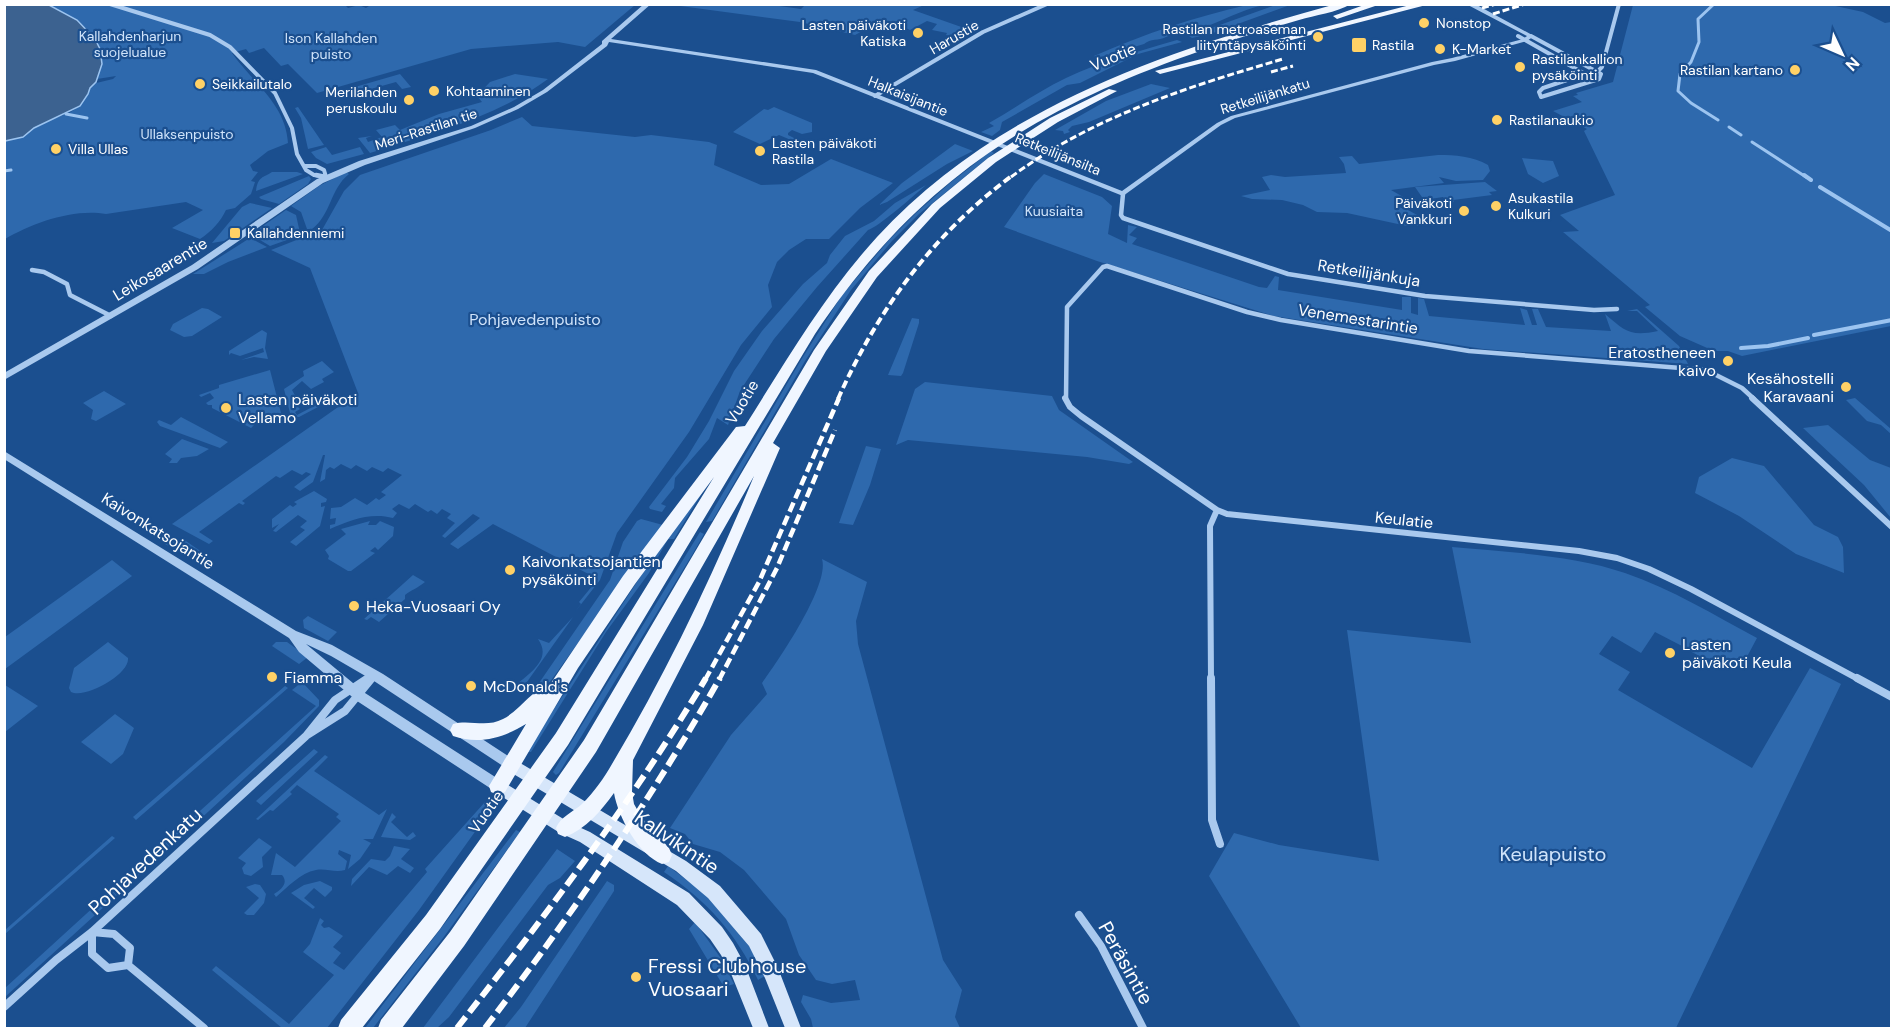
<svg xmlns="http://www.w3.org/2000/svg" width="1896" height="1033" font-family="'DM Sans',sans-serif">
<rect width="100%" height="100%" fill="#1b4f8f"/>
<path fill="#2e69ad" d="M344 4 348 8 359 5 366 8 372 4 635 5 585 47 558 42 471 49 317 93 288 64 281 66 264 48 249 53 246 49 232 53C252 82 286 104 288 143L268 151 250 165 253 171 258 172 251 181 255 182 251 194 235 208 226 210C221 221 211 232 200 239L172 228 203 210 186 202 106 214C74 208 32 223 5 239V137L69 113 80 106 88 85 113 79 116 76 97 79C111 37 81 22 49 5Z
M1278 4 1290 5 1213 33 1192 38 1189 36Z
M772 5 801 9 806 4 924 5 913 10 967 29 954 37 946 35 947 33 932 30 937 24 927 21 910 30C898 25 895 19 878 28L872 26 855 35 800 22 673 5Z
M1247 5H1263C1241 10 1222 21 1202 28 1189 32 1178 32 1166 37 1158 41 1151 38 1144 44L1098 58 1094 56C1144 34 1195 17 1247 5Z
M1633 5H1831L1863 12 1885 23 1891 22V326L1742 356 1728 351H1714L1680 336 1645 307 1650 305 1563 232 1579 231 1560 215 1615 195 1584 131 1587 129 1553 111 1582 102 1573 96 1578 95 1576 93 1613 82Z
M1177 40 1182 42 1138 54 1080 83 1067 85 1002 122 1000 130 992 136 981 132 994 126 989 123C1015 108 1039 91 1066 78 1101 61 1140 51 1177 40Z
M400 74 411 87 402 89 396 82 353 94 348 89Z
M515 74 548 79C495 118 432 133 370 153L358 138 372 136 366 138 368 142 382 137 376 130 395 125 400 130 439 114 482 102 477 96 490 82Z
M1151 84 1170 88 1089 122 1072 126 1068 130 1070 132 1064 134 1063 131 1055 130 1106 101Z
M298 107 324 145 308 149 301 118 295 108Z
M774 107 812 123V132L802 134 792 130 788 133V135L798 140H791L779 135 760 144 733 132 764 109 768 110Z
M522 117 532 126 635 137 651 135 709 142 717 145 714 165 761 185 789 184 831 159 893 183 860 208 829 239H806L789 250 777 262 768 285 772 307 741 345 689 432 617 533 600 580 575 612 581 604 579 602 598 579 493 524 458 549 450 544 480 518 473 514 445 538 442 536 455 523 447 518 451 514 442 509 437 514 431 510 428 512 415 504 409 509 399 504 392 509 397 513 393 518C371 512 350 520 330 529V525L335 524 336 518 330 519 331 508 341 507 355 498 367 505 376 498 379 500 386 495 381 492 402 475 388 468 383 472 372 467 367 471 356 465 351 469 341 464 334 469 330 467 326 470 325 479 320 482 325 455H323L313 482 300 491 294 487 311 474 306 472 302 475 292 470 280 478 276 476 242 501 245 503 243 505 239 503 199 532 213 541 209 544 172 524 358 393 310 268 271 250 322 230 344 191 360 175 491 130Z
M955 144 973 151 947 164 887 202 879 205 902 183Z
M326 147 332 155 360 147 364 154 327 164 316 158 311 152Z
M991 151 994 153 919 214 892 241 851 290 805 361 712 521 706 522 801 360 842 295 889 240 916 213 950 183Z
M1438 155C1455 155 1473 156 1488 165L1490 171 1483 180 1456 181 1439 177 1444 183 1391 190 1405 198 1410 205 1394 201 1395 206 1408 210 1437 226H1407L1347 213 1317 212 1303 205 1282 200 1252 199 1241 196 1270 190 1262 177 1271 175 1285 177 1346 173 1344 164 1339 157 1352 156 1359 164Z
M1522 158 1553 161 1559 176 1543 183 1528 174Z
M272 172H297L303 174 256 191C258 176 263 178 272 172Z
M346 172 349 174C330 189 331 215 312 229H307L301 212 291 206 319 186Z
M1044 174 1102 197 1112 206 1108 234 1127 243 1128 225 1137 227 1129 235 1137 238 1132 244 1259 287 1267 288 1275 276 1279 277 1278 290 1402 310V297H1411V313L1418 315V298L1424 299 1429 316 1525 325 1520 308 1527 310 1532 325H1537L1532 309H1538L1546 327 1611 331 1605 314C1625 331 1630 337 1658 331L1637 311H1627L1637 309 1679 346 1688 364 1483 349 1274 316 1097 261 1004 227 1035 183Z
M309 176 311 179 308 184 279 204 261 199 259 197Z
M1485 182 1497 191 1489 192 1492 195 1453 200 1454 202 1449 203 1443 197 1424 200 1415 187Z
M926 185C916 194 877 228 868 230L817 287 774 339 740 391 728 425 717 418 709 439 675 478 674 488 661 504 666 506 662 512 650 509 649 507 687 457 709 421 734 371 762 331 803 284 827 263 830 255 845 236 874 221 895 203Z
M250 203 272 208 224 241 212 243 242 207Z
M286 210 296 215 300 233 298 236 270 246 255 237 262 231 260 228Z
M250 238 267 247 228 262 204 274H193Z
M202 308 208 309 222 317 192 336 184 337 170 330 173 324Z
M912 318 919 319V323L903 373 901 376 888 375Z
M262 330 267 333 265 348 268 359 254 357 241 360 264 352 263 348 240 356 231 353 229 355V351Z
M322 361 334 372 322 379 324 382 311 389 302 381 292 390 298 401 295 404 300 409 295 412 297 415 318 404 320 406 299 417H291L284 389 304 376 303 371Z
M270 370 281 413 279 417 259 425 256 423 251 428 212 408V405H208L206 403 214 398 210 393 201 397 199 395 219 388V385Z
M925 382 1052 396 1059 410 1133 462 1129 464 1087 457 908 440 896 445 915 389Z
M104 391 126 404 96 421 91 419 93 410 83 403Z
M1855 398 1891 429V434L1881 425 1867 421 1846 400Z
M181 417 228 442 220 448 160 426 157 422 159 420 171 425Z
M1828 425 1870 460 1891 468V518L1864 485 1803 428Z
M182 439 209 449 197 456 181 458 177 463H169L172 459 165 454Z
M866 446 881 449 870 485 853 525 839 523Z
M1732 458 1764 466 1814 525 1838 537 1843 547 1844 573 1796 554 1739 516 1695 493 1699 477Z
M314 491 327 499 326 502 321 503V507L325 506 320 526 296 546 290 542 305 530 300 527 307 521 298 515 276 532 273 531 279 524 272 528V519L290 505 293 507 297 504 294 502Z
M699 492 702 493 674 539H668L649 573 606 632 531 752H526L665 539Z
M641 519 663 525 547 686 539 683 610 580 623 542 637 521Z
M370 521 368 525H376L380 521 394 527 393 536 378 550 375 547 370 551 375 553 351 571H348L328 559 329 556 325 550 346 534 341 529Z
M700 532 704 534 692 555 559 773 556 775 553 772Z
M174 538 180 541 183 539 209 557 205 559 185 548 174 549 165 544Z
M1452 547C1506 552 1574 555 1625 573 1672 589 1714 615 1757 638L1741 668 1723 658 1718 667 1713 664V661L1708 658 1707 660 1688 650 1689 648 1683 645 1682 646 1655 632 1641 653 1612 636 1599 654 1630 672 1618 690 1752 768 1810 668 1841 684 1676 1028H1301L1209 876 1234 833 1279 845 1379 861 1347 630 1471 643Z
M822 559 867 582 856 621 858 644 943 960 962 990 955 1017 960 1028H813L811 1019 801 1002 803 995 831 1003 860 1000 855 980 832 984 816 980 799 955 786 919 744 870 720 852 693 844 685 834 670 828 731 735 767 694 762 683C778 661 830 585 822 559Z
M112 560 132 576 5 669V637Z
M413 575 425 582C418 588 411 590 405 595V599L379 622 371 617 367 620 364 619Z
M308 616 337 632 328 641 304 628 303 620Z
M573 617 522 689 515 686C528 674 553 660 538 639L549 643Z
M108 642 128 658C130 674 86 699 71 692L69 688 74 668Z
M276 642H287L308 657 299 664 272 646Z
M302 682 319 700V706L284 742 171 846 161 849 159 848 316 706 292 690Z
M5 685 38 706 5 732Z
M285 686 288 688 136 820 133 817Z
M115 714 134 728 123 754 111 764 81 742Z
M314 749 318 752 261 805 256 801Z
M325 755 328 757 314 771 379 815 387 809 373 839H363L371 843 360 859 348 869 351 855 339 850 338 854 347 861 345 870C335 873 326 868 316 870 300 873 288 887 276 897L274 894C281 890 289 883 282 875H271L276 853 295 867 341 821 336 817 339 814 297 785 290 792 292 794 273 811 270 810 258 820 256 819Z
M485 802 492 808 419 910 327 1028H282L212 970 216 966 289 1024 334 975 303 952 310 944 320 918 324 921 321 925 324 928 329 927 343 936 333 947 341 953 333 963 344 970 427 872 425 869Z
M392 813 396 817 391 822 407 837 413 832 416 836 410 840 381 837Z
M516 830 520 832 443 938 373 1028H365Z
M112 836 115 838 5 934V930Z
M259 838 272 847 262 857 263 867 251 876 244 874 242 868 246 863 238 858Z
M394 846 410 849 401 859 414 868 410 873 398 866 387 875 369 867 351 886 352 879 371 859 385 861 390 856Z
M557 849 575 861 560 878 548 885 449 1017 437 1028H423Z
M143 862 145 867 139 875 5 997V988Z
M668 866 704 893 749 946 765 976 758 980C736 933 707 901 664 872Z
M320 881 332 887V890L325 897 314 888 304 898 315 907 313 909 291 893 304 885Z
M607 881 614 885V891L525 1028H504L521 1007Z
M255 884 260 885 266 894 264 903 254 915H247L244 913 259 898 246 887Z
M695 922 720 957 734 984 724 987 689 929Z"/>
<path fill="#3c6290" stroke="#9cc4f0" stroke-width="1.5" d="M4 5H49L77 20 95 39 100 49 102 64 96 82 90 88 88 94 80 106 34 128 23 137 5 141Z"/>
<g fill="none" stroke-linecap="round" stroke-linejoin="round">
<path stroke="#9cc4f0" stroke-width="3" d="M1714 4 1698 19 1699 42 1691 62 1680 74 1678 91 1691 103 1718 120
M66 114 87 118
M1729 127 1741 135
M1752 142 1806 177
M4 171 11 170"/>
<path stroke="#9cc4f0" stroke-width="4" d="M1804 175 1811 180
M1820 187 1892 231
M1814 335 1892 320
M1741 348 1768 346 1808 338"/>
<path stroke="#a9c9ee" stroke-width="4" d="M110 4 210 35 230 47 275 93 292 128 297 154 306 170 314 175 325 177
M1518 36 1585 74
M1531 36 1601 74 1599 79 1541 97 1539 92 1543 88 1585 74
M1585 74 1598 71 1602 67 1619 4
M875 96 983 32 1047 4
M305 166H316L324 170 326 177"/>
<path stroke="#a9c9ee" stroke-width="4.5" d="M316 175 326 177
M1123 194 1121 215 1123 218 1288 274 1425 296 1594 310 1617 309
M32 270 44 272 67 284 70 295 111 316
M1066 399 1067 307 1103 267 1107 266 1247 312 1281 320 1469 351 1706 370 1742 388 1754 399"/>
<path stroke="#a9c9ee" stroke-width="6" d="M1065 398 1070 407 1081 416 1217 510
M1752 398 1892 527
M365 680 374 675
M371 680 374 675
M1211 680 1210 526 1217 510 1227 514 1579 551 1617 558 1649 569 1691 589 1860 680"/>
<path stroke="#a9c9ee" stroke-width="8" d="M1211 678 1212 820 1220 844
M1857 678 1892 697
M307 735 345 711 372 678
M1079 915 1101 946 1143 1028
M92 932V954L108 968 128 965 204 1028
M92 932 114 934 130 948 128 965
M4 1007 56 960 92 932 306 736 335 700 368 678"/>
<path fill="#a9c9ee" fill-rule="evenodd" d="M644 4H651L611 39 816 70 1122 191 1217 123 1231 116 1432 62 1452 58 1523 39 1527 36 1466 4H1475L1534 36 1527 41 1455 61 1434 65 1235 118 1221 125 1123 196 813 73 609 42 607 46 547 92 518 109 475 128 365 165 323 183 198 269 4 380V373L192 265 317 179 359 161 471 126 514 107 543 90 602 44V41Z
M4 451 296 631 332 645 383 674 514 760 516 764 514 768 510 770 506 768 374 681 331 656 306 644 365 693 503 782 504 786 503 790 498 792 493 790 357 701 299 652 289 638 4 459Z"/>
<path fill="#d6e6fa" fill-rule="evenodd" d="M510 757 686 861 720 886 761 934 778 968 801 1028H785L765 978 749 946 708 898 676 871 505 769 503 764 505 759Z
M498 779 570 823 590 832 689 893 722 927 733 943 745 965 769 1028H753L732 976 721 955 710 939 677 905 580 842 560 833 493 791 491 786 493 781Z"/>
<path fill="#f0f6ff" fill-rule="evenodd" d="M1336 4H1351C1336 13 1315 15 1299 20 1267 29 1235 39 1203 50 1033 109 917 181 815 334L568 745 440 929 362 1028H338L341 1020 426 915 556 733 714 477 635 584 578 668 505 792 498 795 491 792 489 786 526 724C503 738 479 745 453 736L450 730 453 724C469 719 486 728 503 719 518 712 538 684 551 683L623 576 736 427 745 426C786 361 825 294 877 237 997 106 1169 50 1336 4Z
M1367 4 1378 5 1337 19 1333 16Z
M1414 4H1430L1160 74 1155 71Z
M1109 89 1117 91 1058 122 996 162 940 208 877 277 826 351 773 443 780 448 703 625 633 760 632 792 634 804 642 818 669 848 672 855 669 862 662 864C639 855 618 817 614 793 601 811 586 829 565 837L558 834 556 828C560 817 573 812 582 804 594 792 604 778 612 764 667 672 713 575 754 476L596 752 464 946 402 1028H378L381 1020 450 932 584 740 814 350 869 271 932 204 988 158 1050 118Z"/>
<path stroke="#fff" stroke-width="3" stroke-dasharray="7 3" stroke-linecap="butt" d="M1482 8 1496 4
M1493 14 1525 4
M1271 72 1293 66
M1011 177C1092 117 1187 87 1283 59"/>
<path stroke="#fff" stroke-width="4" stroke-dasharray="8 4" stroke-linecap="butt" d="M838 399C878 309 933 234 1013 175"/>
<path stroke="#fff" stroke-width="4.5" stroke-dasharray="10 4.5" stroke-linecap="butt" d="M705 680 759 582 839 398
M719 680 777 568 835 430"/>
<path stroke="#fff" stroke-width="6" stroke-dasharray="14 6" stroke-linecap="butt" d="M457 1028C546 915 632 802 706 678
M485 1028C571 916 650 801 720 678"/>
</g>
<g fill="#ffd166" stroke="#1b4f8f" stroke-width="2">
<circle cx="1424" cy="23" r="6"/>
<circle cx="918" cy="33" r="6"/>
<circle cx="1318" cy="37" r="6"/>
<rect x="1351" y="37" width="16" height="16" rx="3"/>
<circle cx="1440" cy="49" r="6"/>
<circle cx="1520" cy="67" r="6"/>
<circle cx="1795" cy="70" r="6"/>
<circle cx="200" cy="84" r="6"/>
<circle cx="434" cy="91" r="6"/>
<circle cx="409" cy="100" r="6"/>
<circle cx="1497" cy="120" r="6"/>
<circle cx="56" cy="149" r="6"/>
<circle cx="760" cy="151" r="6"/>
<circle cx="1496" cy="206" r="6"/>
<circle cx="1464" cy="211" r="6"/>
<rect x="229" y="227" width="12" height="12" rx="3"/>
<circle cx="1728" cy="361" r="6"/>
<circle cx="1846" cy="387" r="6"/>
<circle cx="226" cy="408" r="6"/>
<circle cx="510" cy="570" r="6"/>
<circle cx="354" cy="606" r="6"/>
<circle cx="1670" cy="653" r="6"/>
<circle cx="272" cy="677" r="6"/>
<circle cx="471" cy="686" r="6"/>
<circle cx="636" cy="977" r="6"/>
</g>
<g text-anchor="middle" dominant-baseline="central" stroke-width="4.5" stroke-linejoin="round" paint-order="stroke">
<g font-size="14" fill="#fff" stroke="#1b4f8f" text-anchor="start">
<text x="1436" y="23">Nonstop</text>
<text x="906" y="25" text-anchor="end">Lasten päiväkoti<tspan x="906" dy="16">Katiska</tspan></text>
<text x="1306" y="29" text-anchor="end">Rastilan metroaseman<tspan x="1306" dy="16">liityntäpysäköinti</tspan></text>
<text x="1372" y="45">Rastila</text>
<text x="1452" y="49">K-Market</text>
<text x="1532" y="59">Rastilankallion<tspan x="1532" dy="16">pysäköinti</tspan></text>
<text x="1783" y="70" text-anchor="end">Rastilan kartano</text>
<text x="212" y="84">Seikkailutalo</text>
<text x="446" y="91">Kohtaaminen</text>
<text x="397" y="92" text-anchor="end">Merilahden<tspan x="397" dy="16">peruskoulu</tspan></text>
<text x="1509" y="120">Rastilanaukio</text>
<text x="772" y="143">Lasten päiväkoti<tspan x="772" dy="16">Rastila</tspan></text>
<text x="68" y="149">Villa Ullas</text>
<text x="1508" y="198">Asukastila<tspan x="1508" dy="16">Kulkuri</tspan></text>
<text x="1452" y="203" text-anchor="end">Päiväkoti<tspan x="1452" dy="16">Vankkuri</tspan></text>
<text x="247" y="233">Kallahdenniemi</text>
</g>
<g font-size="14" fill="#cfe3fa" stroke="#1b4f8f">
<text x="130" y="36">Kallahdenharjun<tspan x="130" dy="16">suojelualue</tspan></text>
<text x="331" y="38">Ison Kallahden<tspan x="331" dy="16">puisto</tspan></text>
<text x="187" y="134">Ullaksenpuisto</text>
<text x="1054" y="211">Kuusiaita</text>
</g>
<g font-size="14" fill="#fff" stroke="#1b4f8f">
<text transform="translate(954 37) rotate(-30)">Harustie</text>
<text transform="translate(908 96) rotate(22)">Halkaisijantie</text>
<text transform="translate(1265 96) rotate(-17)">Retkeilijänkatu</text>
<text transform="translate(426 129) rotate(-18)">Meri-Rastilan tie</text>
<text transform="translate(1058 154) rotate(22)">Retkeilijänsilta</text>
</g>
<g font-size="16" fill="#fff" stroke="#1b4f8f">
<text transform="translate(1113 57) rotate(-23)">Vuotie</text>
<text transform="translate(160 269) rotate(-31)">Leikosaarentie</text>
<text transform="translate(1369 273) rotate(9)">Retkeilijänkuja</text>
<text transform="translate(1358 319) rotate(9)">Venemestarintie</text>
<text transform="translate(742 402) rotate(-59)">Vuotie</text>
<text transform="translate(1404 520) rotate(6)">Keulatie</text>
<text transform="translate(158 531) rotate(32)">Kaivonkatsojantie</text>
<text transform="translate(486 812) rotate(-55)">Vuotie</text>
</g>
<g font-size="16" fill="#cfe3fa" stroke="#1b4f8f">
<text x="535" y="319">Pohjavedenpuisto</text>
</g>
<g font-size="16" fill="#fff" stroke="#1b4f8f" text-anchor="start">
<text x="1716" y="352" text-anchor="end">Eratostheneen<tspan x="1716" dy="18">kaivo</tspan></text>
<text x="1834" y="378" text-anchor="end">Kesähostelli<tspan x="1834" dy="18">Karavaani</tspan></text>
<text x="238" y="399">Lasten päiväkoti<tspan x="238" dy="18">Vellamo</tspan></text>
<text x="522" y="561">Kaivonkatsojantien<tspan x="522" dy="18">pysäköinti</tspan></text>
<text x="366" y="606">Heka-Vuosaari Oy</text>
<text x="1682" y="644">Lasten<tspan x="1682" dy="18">päiväkoti Keula</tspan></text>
<text x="284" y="677">Fiamma</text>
<text x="483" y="686">McDonald's</text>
</g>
<g font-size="20" fill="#fff" stroke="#1b4f8f">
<text transform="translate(677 842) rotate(34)">Kallvikintie</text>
<text transform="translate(145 861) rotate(-43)">Pohjavedenkatu</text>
<text transform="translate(1126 963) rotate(61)">Peräsintie</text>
</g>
<g font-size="20" fill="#cfe3fa" stroke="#1b4f8f">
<text x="1553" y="854">Keulapuisto</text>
</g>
<g font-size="20" fill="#fff" stroke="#1b4f8f" text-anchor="start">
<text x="648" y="966">Fressi Clubhouse<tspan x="648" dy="23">Vuosaari</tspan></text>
</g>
</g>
<rect width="1896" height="1033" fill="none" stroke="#ffffff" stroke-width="12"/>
<g transform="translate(1842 54) rotate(134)" stroke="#1b4f8f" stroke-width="4.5" paint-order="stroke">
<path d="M0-4.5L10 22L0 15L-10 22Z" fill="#ffffff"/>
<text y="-9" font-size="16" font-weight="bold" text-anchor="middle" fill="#ffffff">N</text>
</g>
</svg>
